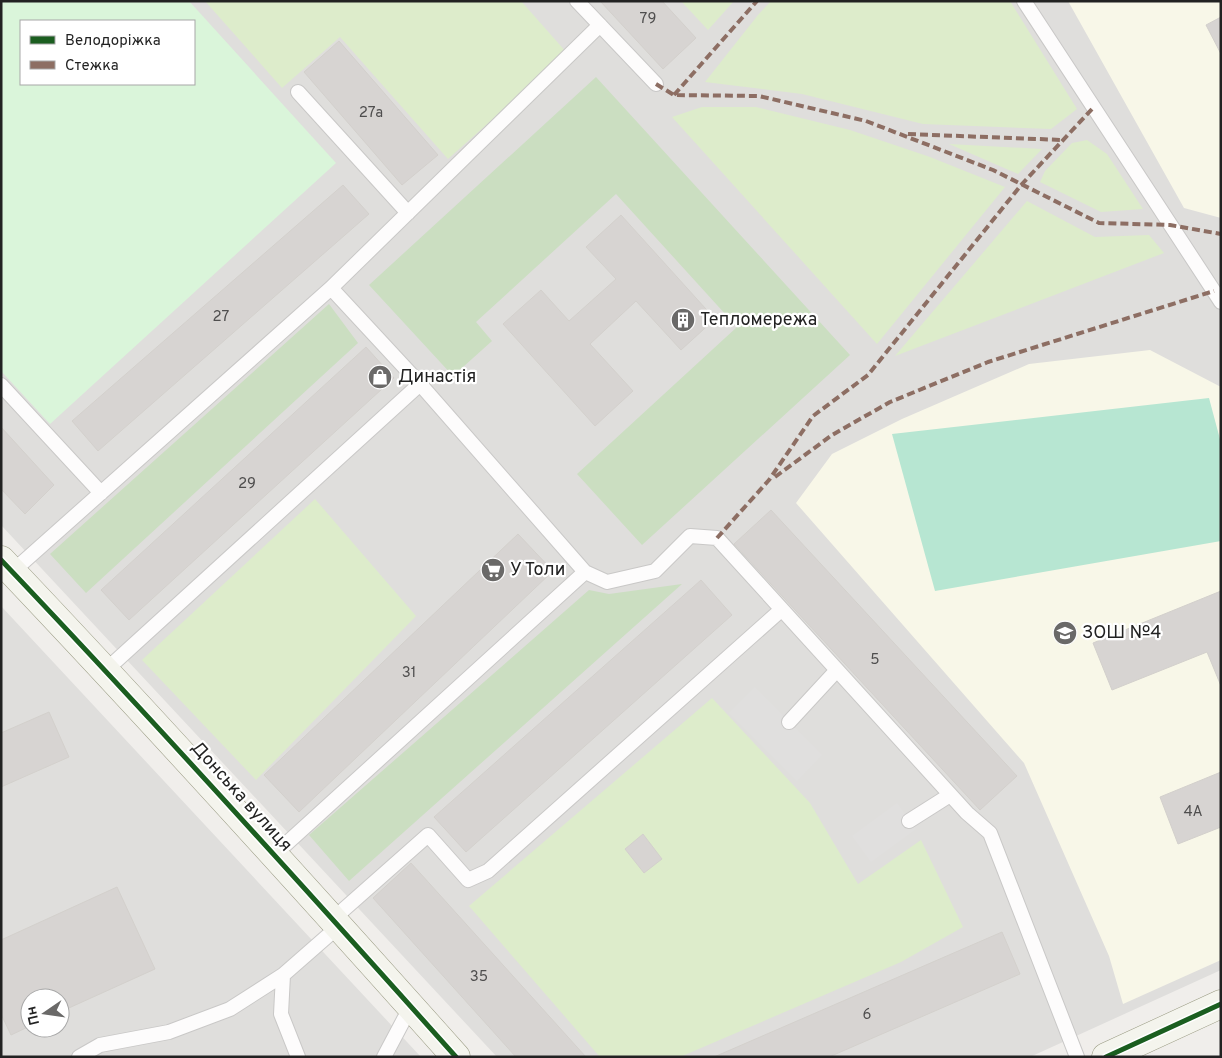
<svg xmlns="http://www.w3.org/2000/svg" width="1222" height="1058" font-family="Overpass,sans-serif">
<rect width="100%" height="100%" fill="#f0eeeb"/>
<path fill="#dfdedc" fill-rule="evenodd" d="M1 1H1221V970L1030 1057H497L1 525ZM21 21H194V84H21Z
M1 606 421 1057H1ZM30 998H60V1028H30Z"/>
<path fill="#f8f7e8" d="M1068 1H1221V218L1184 208Z
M1150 350 1221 387V960L1123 1004 1109 956 1024 763 796 503 832 454 902 419 1029 364Z"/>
<path fill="#ddeccb" d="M205 1H521L567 53 448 159 340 37 282 88Z
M681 1H734L708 30Z
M771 1H1010L1077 109 1051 129 923 124 802 94 705 82 758 15Z
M702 107H756L850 130 930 157 1005 187 877 344 672 117Z
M1087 140 1107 154 1143 209 1101 212 1040 182 1045 171 1072 143Z
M949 144 1042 149 1018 174Z
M1027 201 1095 237 1149 235 1164 253 895 356Z
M315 499 416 616 256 780 142 660Z
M712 698 810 803 858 884 921 840 963 927 901 962 680 1057H600L469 906Z"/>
<path fill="#cbdec1" d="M596 77 850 355 642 545 577 474 737 327 616 194 476 322 492 341 453 376 369 285Z
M329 304 358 343 86 593 50 554Z
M682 584 349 881 309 835 589 590 609 594Z"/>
<path fill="#daf5da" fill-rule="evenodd" d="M1 1H189L336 163 50 424 1 371ZM21 21H194V84H21Z"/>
<path fill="#b7e6d2" d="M1209 398 1221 443V541L935 591 892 434Z"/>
<path fill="#e0dfde" d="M755 687 822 755 797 781 729 713Z
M897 803 916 829 871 862 852 836Z"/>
<path fill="#d7d4d2" stroke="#d3d0cc" d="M600 1H662L696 38 663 69Z
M1221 17V54L1206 25Z
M339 41 438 155 402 185 304 72Z
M343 185 369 214 98 451 72 421Z
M621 215 715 319 681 350 636 301 590 344 633 391 595 426 503 324 541 290 569 321 616 279 586 247Z
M366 347 394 378 129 620 101 590Z
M1 427 54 485 25 514 1 489Z
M771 510 1017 776 980 810 734 544Z
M518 534 553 571 299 812 264 775Z
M701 580 732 615 466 852 434 817Z
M1221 591V686L1207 652 1112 690 1093 643Z
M49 712 69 757 1 787V733Z
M1221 772V827L1178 844 1160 797Z
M643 834 662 859 644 873 625 849Z
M411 863 586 1057H516L373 898Z
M117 887 155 969 60 1012V998H30V1026L11 1035 1 1014V940Z
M1002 932 1020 974 829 1057H714Z"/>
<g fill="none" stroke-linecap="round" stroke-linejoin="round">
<g stroke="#c9c8c7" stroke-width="16">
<path id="lane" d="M577 1 656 84
M1024 1 1221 302
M298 92 408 213
M331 288 600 25
M1 385 101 493
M12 572 331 288 420 384 585 572
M106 670 420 384
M789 722 837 670
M909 821 950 795
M275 854 585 572 607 582 655 571 690 536 717 538 967 813 990 833 1077 1057
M333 919 428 835 468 880 488 871 781 610
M283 975 281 1014 298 1057
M79 1057 100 1045 169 1032 230 1009 283 975 339 926
M384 1057 411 1006"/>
</g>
<g stroke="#999a82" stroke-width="29">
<path id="secondary" d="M1 560C156 723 306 889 456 1057
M1106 1057 1221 1004"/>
</g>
<use href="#lane" stroke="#fdfcfc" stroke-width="14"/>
<use href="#secondary" stroke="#f4f4ed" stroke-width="28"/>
<path stroke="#8d6e63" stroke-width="4" stroke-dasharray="8 4" stroke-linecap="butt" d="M656 84 674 95 759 96 866 121 993 170 1099 223 1170 225 1221 234
M674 95 757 1
M908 134 1063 140
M775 477 832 435 890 402 988 362 1214 291
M717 538 769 480 813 416 868 375 1022 184 1093 108"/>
<g stroke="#fff" stroke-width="8">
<path id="cycleway" d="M1 560C156 723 306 889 456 1057
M1106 1057 1221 1004"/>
</g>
<use href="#cycleway" stroke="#1b5e20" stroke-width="5"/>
</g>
<defs>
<g id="building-disc" transform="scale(1.25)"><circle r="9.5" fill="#6a6968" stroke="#fff"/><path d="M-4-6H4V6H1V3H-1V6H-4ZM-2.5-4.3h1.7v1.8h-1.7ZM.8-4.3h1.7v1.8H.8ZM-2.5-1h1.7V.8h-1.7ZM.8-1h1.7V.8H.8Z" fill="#fff"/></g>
<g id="shop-disc" transform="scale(1.25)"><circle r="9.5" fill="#6a6968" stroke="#fff"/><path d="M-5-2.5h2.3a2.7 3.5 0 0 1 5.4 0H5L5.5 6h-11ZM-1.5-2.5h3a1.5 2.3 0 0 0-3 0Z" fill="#fff"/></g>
<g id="supermarket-disc" transform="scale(1.25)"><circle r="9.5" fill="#6a6968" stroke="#fff"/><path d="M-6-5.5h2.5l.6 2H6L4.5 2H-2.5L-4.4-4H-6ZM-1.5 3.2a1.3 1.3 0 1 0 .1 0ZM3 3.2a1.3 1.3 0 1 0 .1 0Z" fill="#fff"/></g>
<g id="school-disc" transform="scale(1.25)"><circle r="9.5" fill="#6a6968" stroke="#fff"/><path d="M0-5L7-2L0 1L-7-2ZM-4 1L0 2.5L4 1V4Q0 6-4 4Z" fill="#fff"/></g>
</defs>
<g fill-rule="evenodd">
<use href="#building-disc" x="683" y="320"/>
<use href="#shop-disc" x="380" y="377"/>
<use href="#supermarket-disc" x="493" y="570"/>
<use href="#school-disc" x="1065" y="633"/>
</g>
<g text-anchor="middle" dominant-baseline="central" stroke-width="4.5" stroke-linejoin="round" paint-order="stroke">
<g font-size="15" fill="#4f4e4e">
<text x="648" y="19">79</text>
<text x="371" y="113">27а</text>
<text x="221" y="317">27</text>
<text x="247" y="484">29</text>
<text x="875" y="660">5</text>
<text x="409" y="673">31</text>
<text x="1193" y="812">4А</text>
<text x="479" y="977">35</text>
<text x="867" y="1015">6</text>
</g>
<g font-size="18" fill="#222" stroke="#fff" text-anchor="start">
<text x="700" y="320">Тепломережа</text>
<text x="398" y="377">Династія</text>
<text x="510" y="570">У Толи</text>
<text x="1082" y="633">ЗОШ №4</text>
</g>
<g font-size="18" fill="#222" stroke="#fff">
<text transform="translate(241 797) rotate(48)">Донська вулиця</text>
</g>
</g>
<rect width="1222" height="1058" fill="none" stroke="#222222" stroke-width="5"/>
<rect x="20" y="20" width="175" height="65" fill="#ffffff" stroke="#a7a7a7"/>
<rect x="30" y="36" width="25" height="8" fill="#1b5e20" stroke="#a7a7a7"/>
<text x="65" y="45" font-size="15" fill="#222222">Велодоріжка</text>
<rect x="30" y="61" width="25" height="8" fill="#8d6e63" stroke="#a7a7a7"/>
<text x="65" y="70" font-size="15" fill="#222222">Стежка</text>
<g transform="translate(45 1013) rotate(257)"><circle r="24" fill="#ffffff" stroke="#a7a7a7"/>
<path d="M0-4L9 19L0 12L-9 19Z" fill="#6a6968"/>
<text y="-8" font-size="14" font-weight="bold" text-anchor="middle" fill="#222222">Пн</text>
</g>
</svg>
